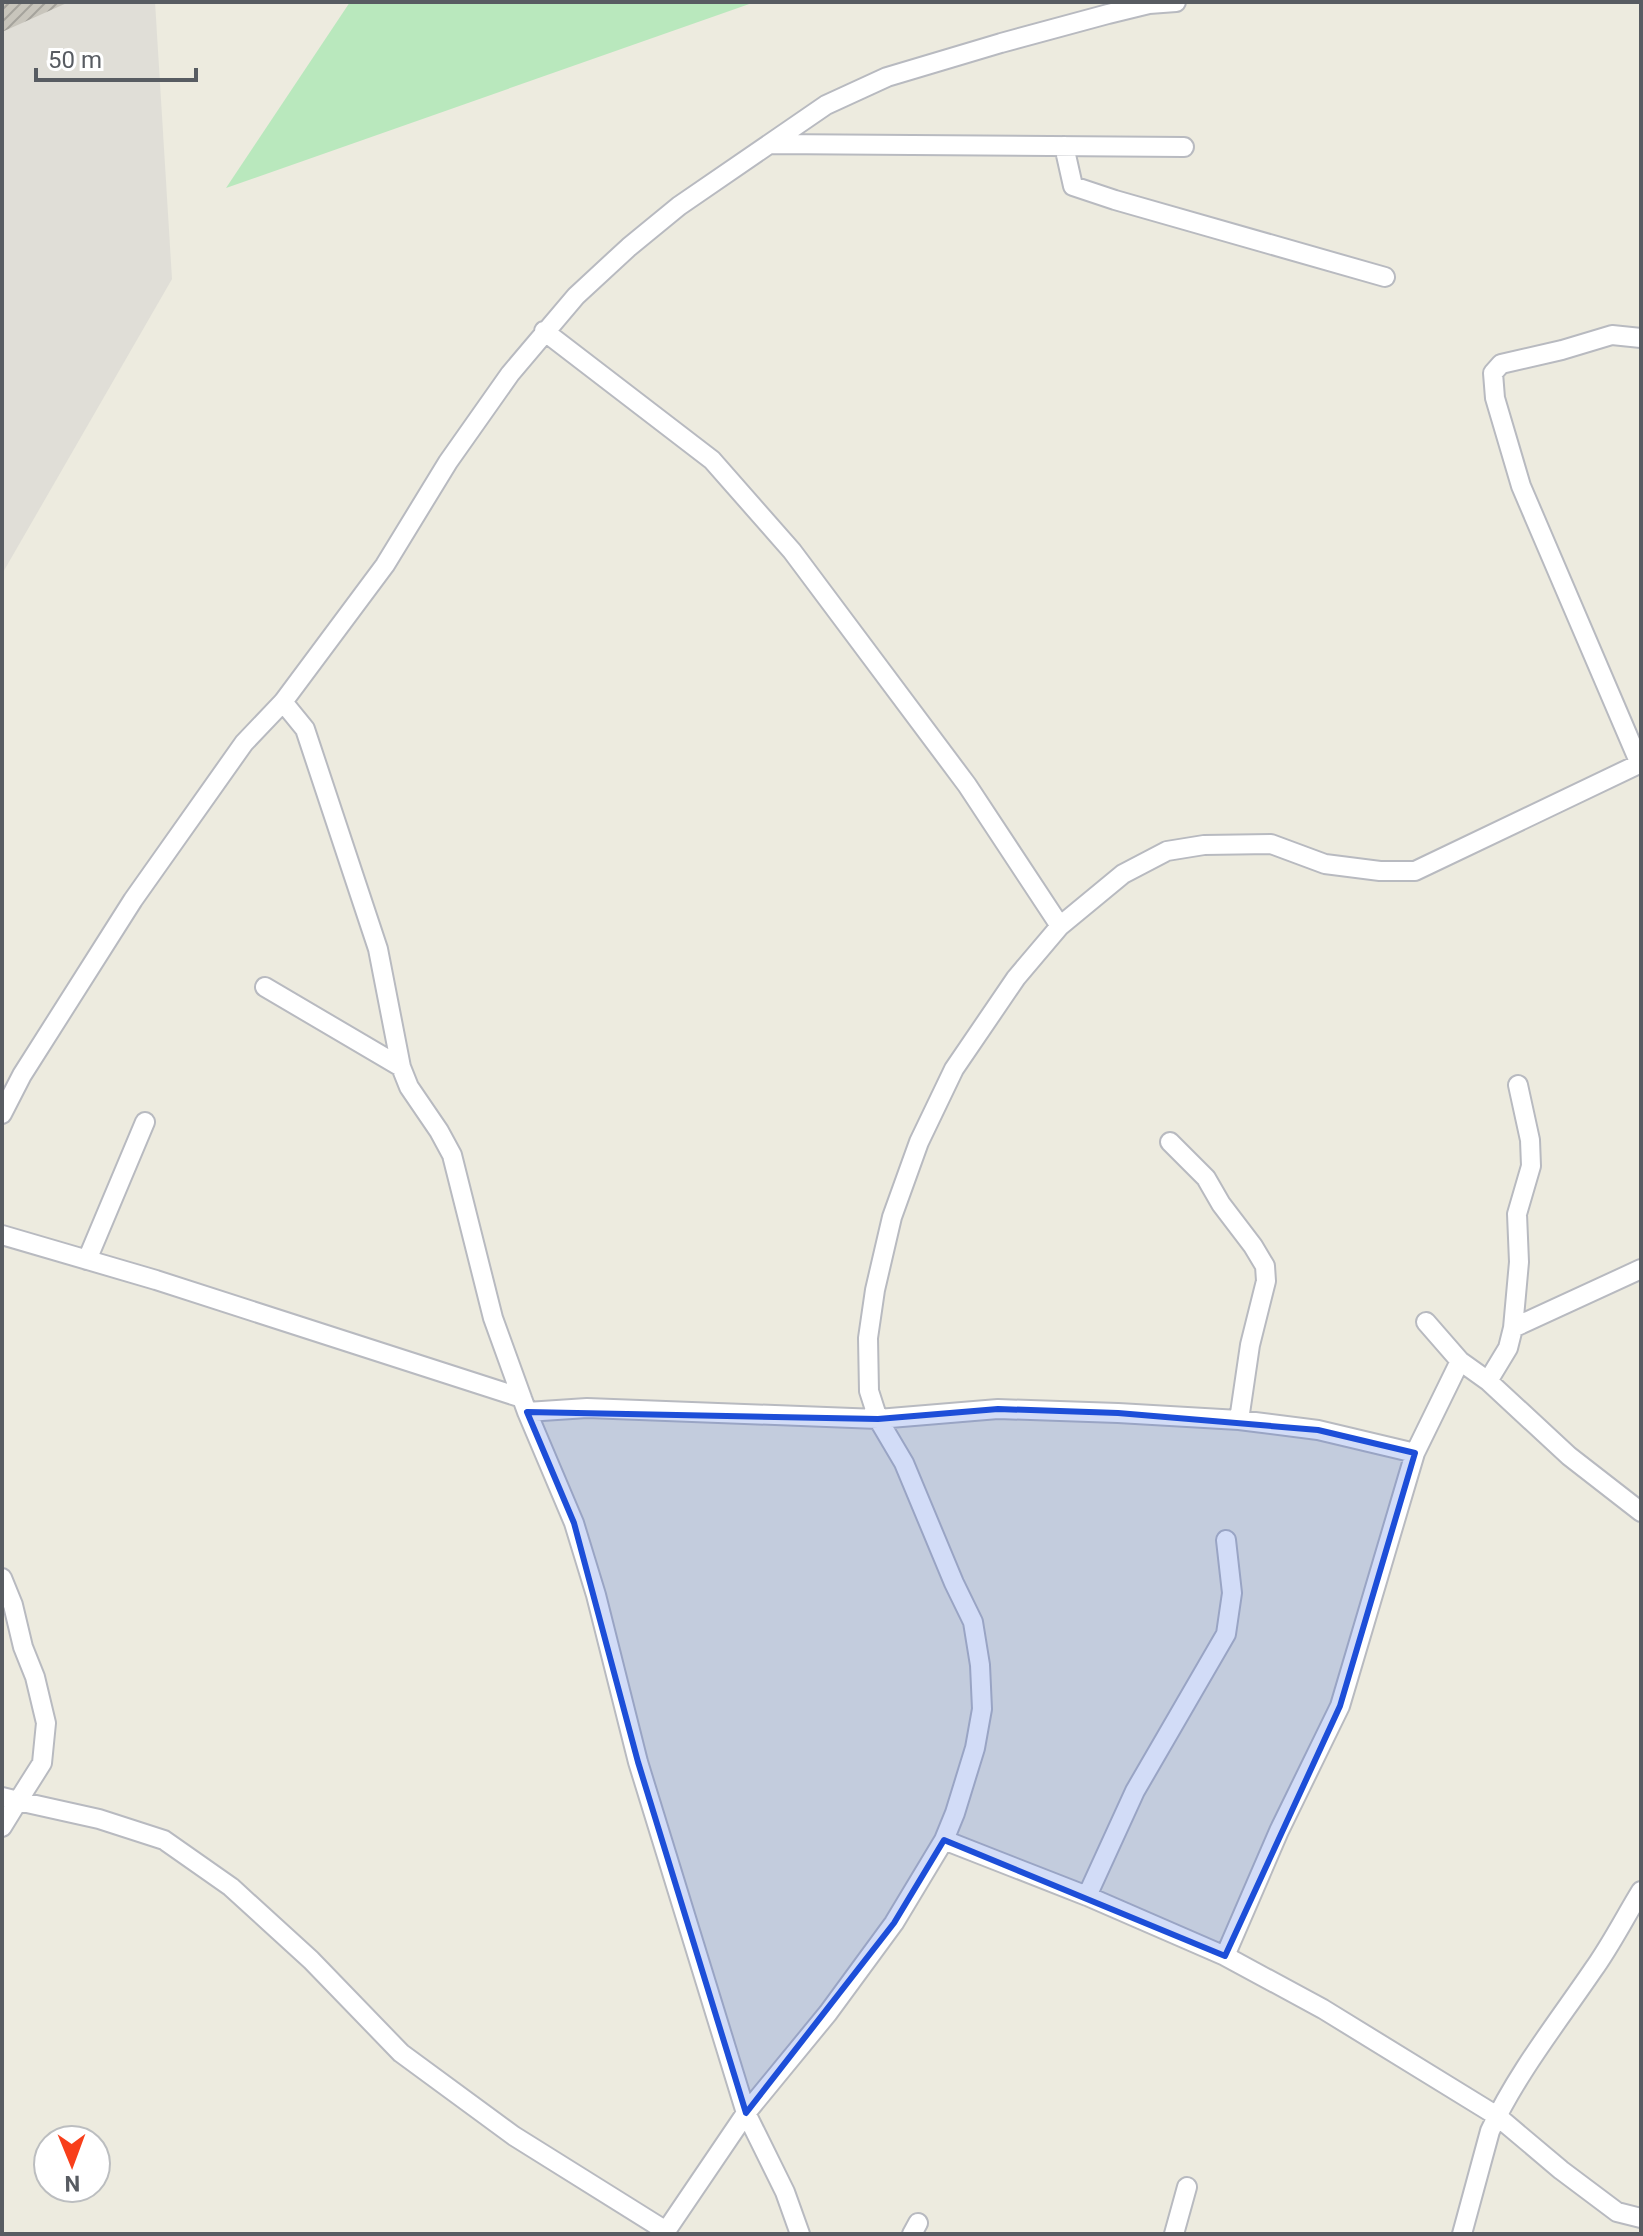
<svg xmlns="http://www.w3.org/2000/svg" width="1643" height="2236" font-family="Roboto,sans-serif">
<defs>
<pattern id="building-hatch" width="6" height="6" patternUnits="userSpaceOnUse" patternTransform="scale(2)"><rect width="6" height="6" fill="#c8c5bc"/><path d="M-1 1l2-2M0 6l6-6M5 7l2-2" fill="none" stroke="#a5a39c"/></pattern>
</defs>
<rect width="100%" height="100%" fill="#edebdf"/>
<path fill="#e0ded7" d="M2 2H155L172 279 2 574Z"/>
<path fill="#b9e8bd" d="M350 2H755L226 188Z"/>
<path fill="url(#building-hatch)" d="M2 2H69L2 32Z"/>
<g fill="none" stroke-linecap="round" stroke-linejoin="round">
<g stroke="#b8bac0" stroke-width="22">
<path id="minor" d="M771 144 1184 147
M1064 146 1073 186 1115 200 1385 277
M544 331 712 460 792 551 967 785 1060 926
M283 702 305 729 378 949 401 1067 409 1087 439 1131 452 1155 493 1318 527 1412 574 1523 596 1595 638 1762 746 2113 785 2192 800 2234
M1640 764 1521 486 1495 398 1493 373 1501 364 1562 350 1612 335 1641 338
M265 987 401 1067
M2 1114 22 1075 133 900 244 743 283 702 385 565 448 462 510 374 576 296 629 247 679 206 826 105 887 77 1001 43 1108 14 1149 4 1176 2
M1170 1142 1206 1178 1221 1204 1253 1246 1265 1266 1266 1281 1250 1345 1239 1420
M2 1235 156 1280 522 1398
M87 1260 145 1122
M1426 1322 1460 1361 1488 1381 1569 1456 1641 1512
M1513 1328 1641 1269
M1488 1381 1508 1348 1513 1328 1519 1262 1517 1214 1531 1166 1530 1140 1518 1085
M527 1412 587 1408 878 1419 998 1409 1118 1413 1239 1420 1318 1430 1415 1453
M2 1578 13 1605 23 1647 35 1677 46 1723 42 1763 18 1801 99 1819 164 1840 231 1887 311 1960 401 2053 514 2136 666 2231
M2 1797 18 1801 2 1827
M944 1840 1087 1896 1225 1956 1323 2009 1497 2116 1561 2170 1617 2212 1641 2218
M1087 1896 1135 1791 1226 1634 1232 1593 1226 1540
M1225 1956 1279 1831 1340 1706 1415 1453 1460 1361
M664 2234 746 2113 828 2013 894 1923 944 1840 955 1813 975 1748 982 1709 980 1665 973 1622 954 1583 904 1463 878 1419 869 1391 868 1338 875 1290 892 1217 919 1142 954 1069 1016 978 1060 926 1123 874 1167 851 1204 845 1271 844 1325 864 1380 871H1415L1641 763
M912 2234 918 2223
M1174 2234 1187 2187
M1462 2234 1490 2131C1517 2073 1557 2023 1593 1970 1611 1945 1625 1917 1641 1891"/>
</g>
<use href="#minor" stroke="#fff" stroke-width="18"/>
</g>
<path fill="#1d4ed8" fill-opacity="0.2" stroke="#1d4ed8" stroke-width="6" stroke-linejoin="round" d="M998 1409 1118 1413 1318 1430 1415 1453 1340 1706 1225 1956 944 1840 894 1923 746 2113 638 1762 574 1523 527 1412 878 1419Z"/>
<rect width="1643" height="2236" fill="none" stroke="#585c62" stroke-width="8"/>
<g transform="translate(72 2164) rotate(179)"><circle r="38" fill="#ffffff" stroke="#bcbec0" stroke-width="2"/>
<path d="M0-6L14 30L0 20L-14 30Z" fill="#f83f1b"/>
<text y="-12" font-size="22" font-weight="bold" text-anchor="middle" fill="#585c62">N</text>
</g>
<path d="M36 68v12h160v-12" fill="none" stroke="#585c62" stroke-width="4"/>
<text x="48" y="68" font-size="24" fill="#585c62" stroke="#ffffff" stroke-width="6" paint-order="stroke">50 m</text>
</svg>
